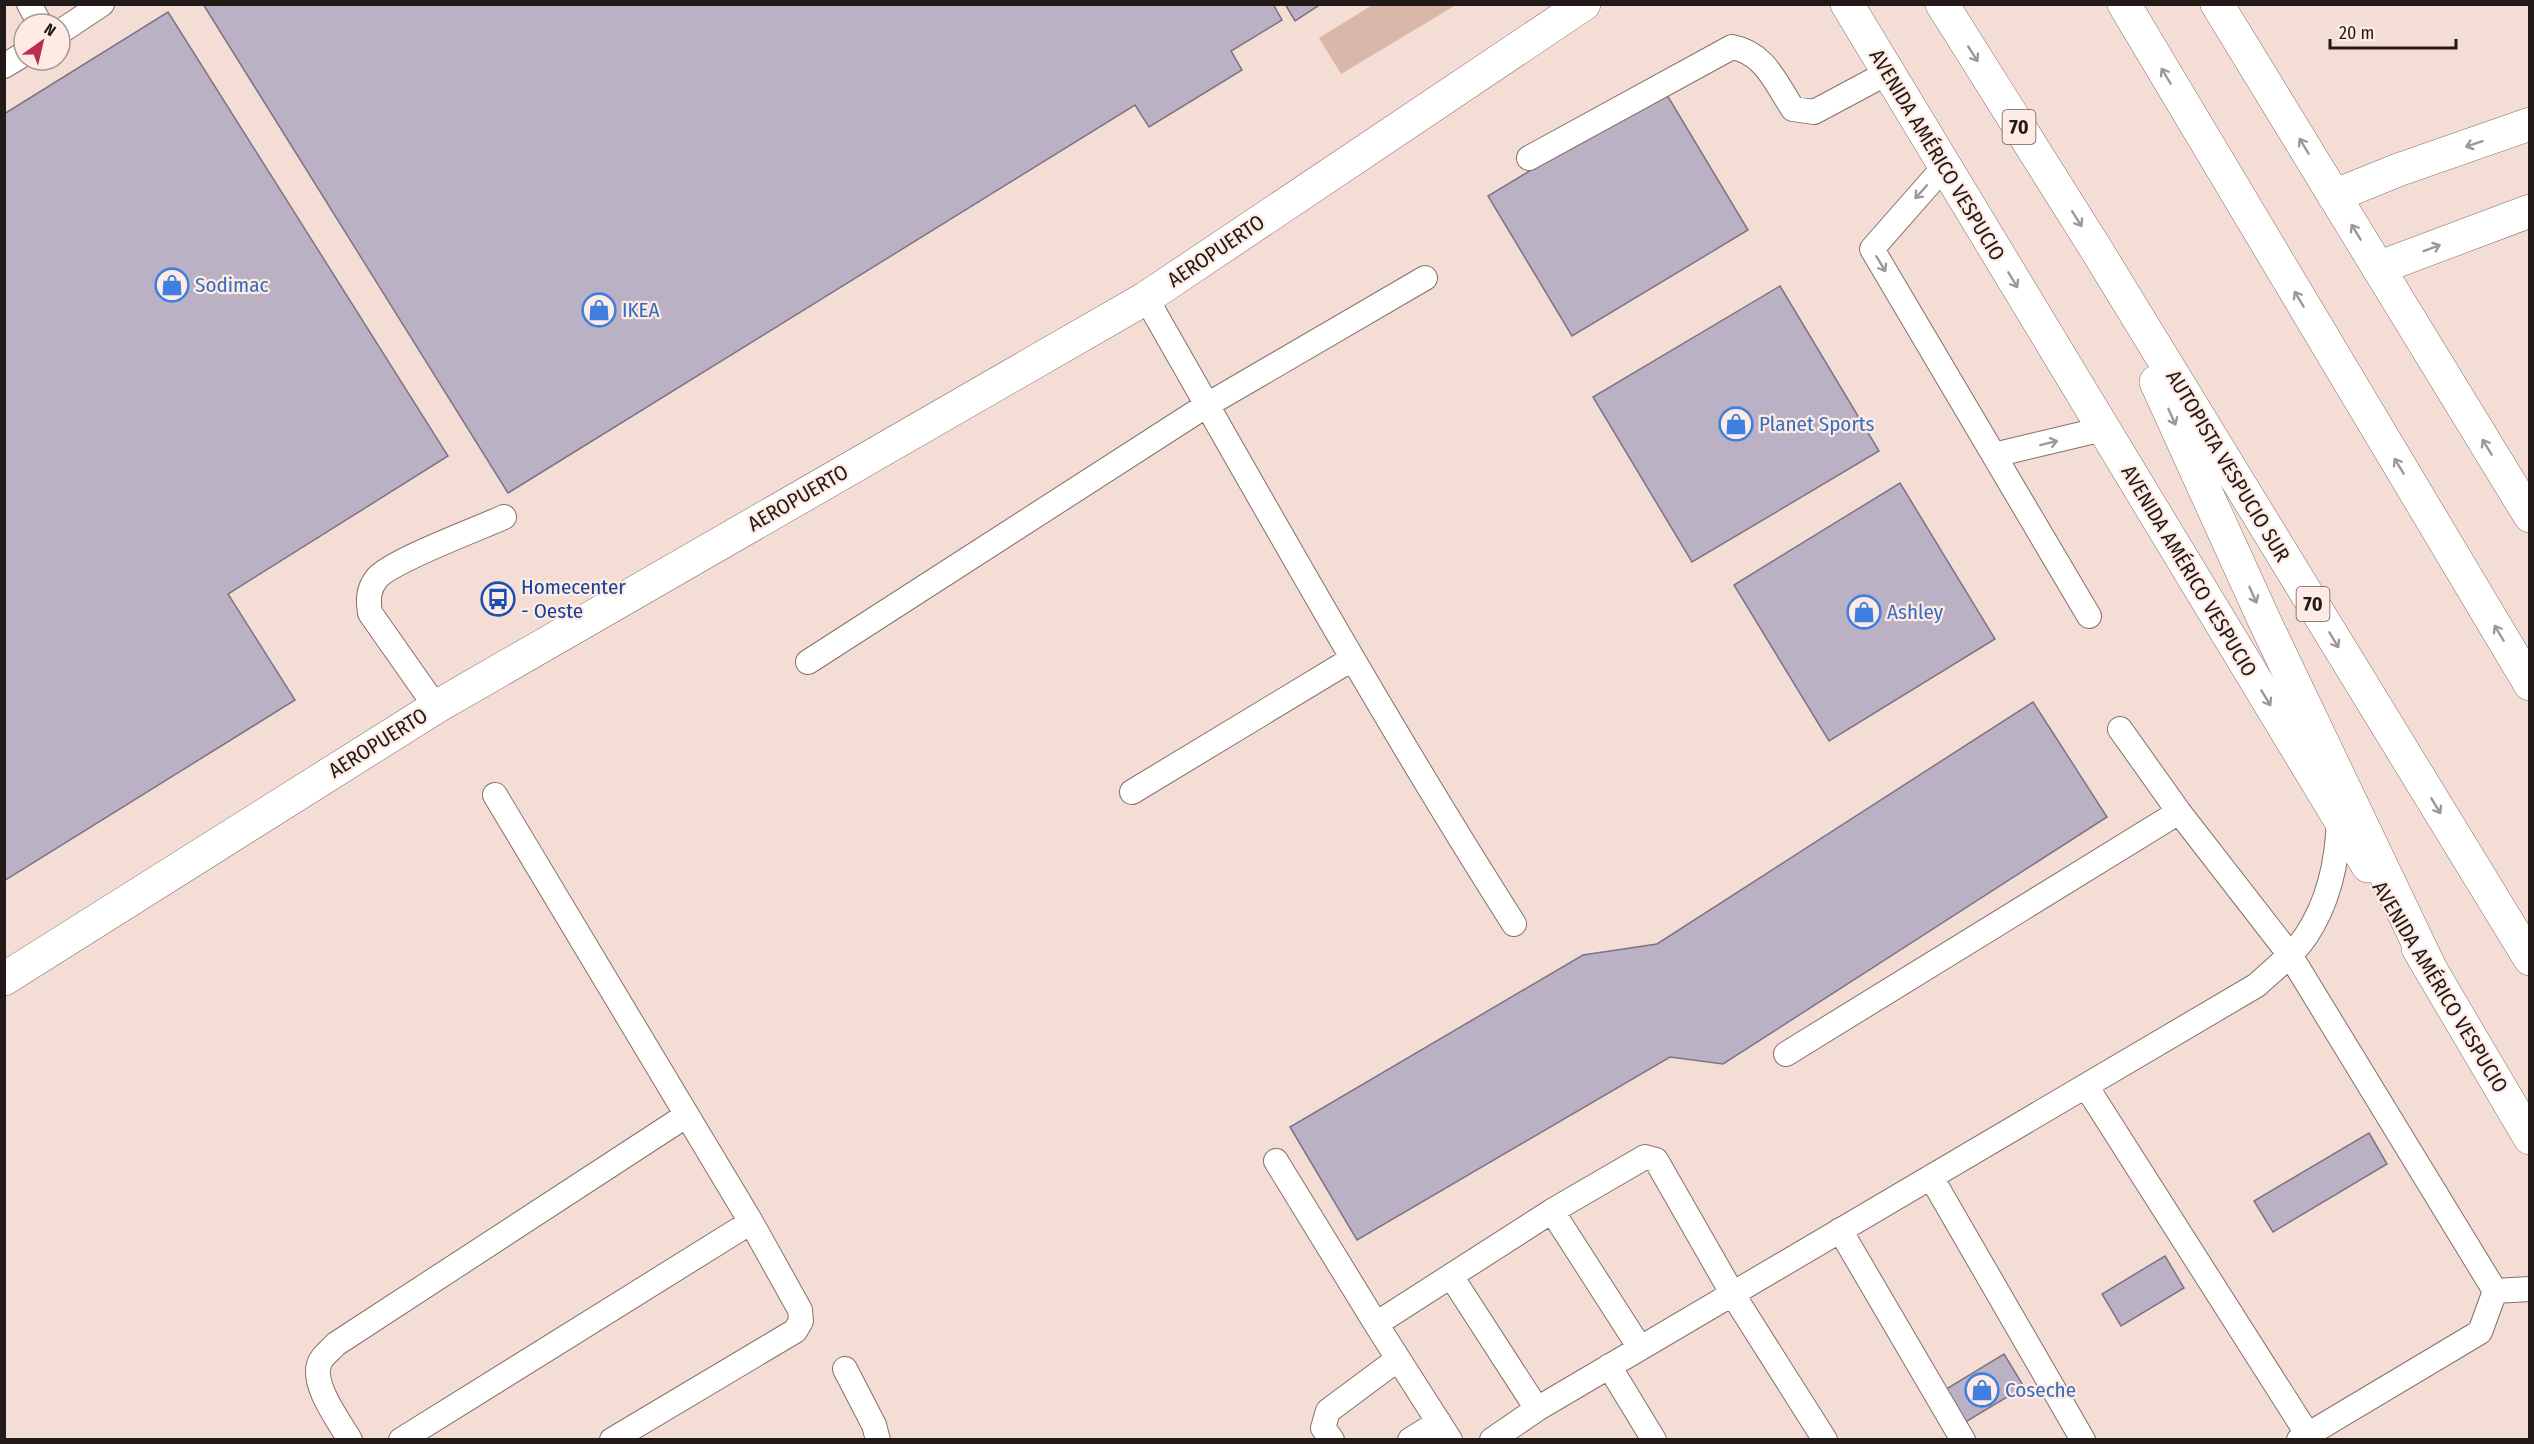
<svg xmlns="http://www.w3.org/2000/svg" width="2534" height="1444" font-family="'Fira Sans Condensed',sans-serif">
<rect width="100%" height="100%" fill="#f4ddd4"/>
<path fill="#d9b8aa" d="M1374 4H1456V5L1341 74 1319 38Z"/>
<path fill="#bab2c4" stroke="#7c7486" stroke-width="1.5" d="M203 4H1273L1282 20 1231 51 1242 70 1149 127 1135 105 508 493Z
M1285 4H1321L1295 21Z
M168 12 448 456 228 594 295 700 4 881V114Z
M1664 90 1748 230 1572 336 1488 196Z
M1780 286 1879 451 1692 562 1593 397Z
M1900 483 1995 639 1829 741 1734 585Z
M2033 702 2107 817 1723 1064 1670 1057 1357 1240 1290 1127 1583 955 1657 944Z
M2369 1133 2387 1164 2273 1232 2254 1201Z
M2165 1256 2184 1288 2121 1326 2102 1294Z
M2004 1354 2024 1387 1962 1424 1943 1391Z"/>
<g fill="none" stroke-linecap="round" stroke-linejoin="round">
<g stroke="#847068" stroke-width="26">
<path id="service" d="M29 4 40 24
M60 32 102 4
M4 66 24 54
M1529 158 1732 47C1765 53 1775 82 1793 109L1814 112 1887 73
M1944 167 1872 249 2089 616
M1146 298C1266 508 1384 720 1514 924
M1994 455 2103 429
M808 662 1207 405 1425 278
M436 707 370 613C368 600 368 589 377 578 393 560 478 529 504 517
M2120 729 2179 812 2290 955 2495 1291 2530 1289
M1132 792 1352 659
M495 795 751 1222
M1786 1054 2179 812
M2086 1086 2308 1435
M1276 1161 1376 1324
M1931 1177 2083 1440
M1552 1211 1640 1348
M1840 1230 1963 1440
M1451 1276 1537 1409
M1609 1366 1654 1440
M845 1369 874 1425 878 1440
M350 1440C339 1421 310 1383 320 1362 323 1355 331 1350 336 1344L687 1115
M401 1440 751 1222 800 1310 801 1321 795 1331 612 1440
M1332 1440 1323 1428 1328 1411 1398 1359
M1410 1440 1439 1422
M1450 1440 1376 1324 1552 1211 1645 1157 1656 1160 1732 1293 1825 1440
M1492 1440 1537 1409 2257 985C2273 970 2293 955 2306 936 2330 900 2338 859 2339 817
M2299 1440 2480 1332 2495 1291"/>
</g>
<g stroke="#847068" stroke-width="34">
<path id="minor" d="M4 979 436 707 1146 298 1584 4"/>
</g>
<g stroke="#847068" stroke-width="34">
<path id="tertiary" d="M2334 196 2398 170 2530 124
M2378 268 2530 211"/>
</g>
<g stroke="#847068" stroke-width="34">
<path id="primary" d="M1847 4 2368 866
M2217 4 2530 516
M2418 948 2530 1138"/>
</g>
<g stroke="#847068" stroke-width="34">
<path id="motorway" d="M1942 4 2096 249 2530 959
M2124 4 2530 684
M2156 382 2265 622 2432 972"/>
</g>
<use href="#service" stroke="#fff" stroke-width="24"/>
<use href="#minor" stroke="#fff" stroke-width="33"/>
<use href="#tertiary" stroke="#fff" stroke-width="33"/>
<use href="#primary" stroke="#fff" stroke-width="33"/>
<use href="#motorway" stroke="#fff" stroke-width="33"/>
</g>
<defs><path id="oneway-shaft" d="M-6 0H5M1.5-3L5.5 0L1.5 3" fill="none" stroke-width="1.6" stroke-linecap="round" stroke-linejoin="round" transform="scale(1.5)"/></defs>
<g stroke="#9c9897">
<use href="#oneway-shaft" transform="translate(1973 54) rotate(58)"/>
<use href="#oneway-shaft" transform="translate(2166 76) rotate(-121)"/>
<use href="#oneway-shaft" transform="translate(2474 144) rotate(161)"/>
<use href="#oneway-shaft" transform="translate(2304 146) rotate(-121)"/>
<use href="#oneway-shaft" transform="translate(1921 192) rotate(132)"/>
<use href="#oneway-shaft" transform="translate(2077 219) rotate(58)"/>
<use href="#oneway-shaft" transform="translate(2356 232) rotate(-121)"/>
<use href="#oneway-shaft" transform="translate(2432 248) rotate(-21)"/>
<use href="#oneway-shaft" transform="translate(1881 264) rotate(59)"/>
<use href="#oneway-shaft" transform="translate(2013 280) rotate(59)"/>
<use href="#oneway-shaft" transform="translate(2299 299) rotate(-121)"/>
<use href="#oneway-shaft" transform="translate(2172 417) rotate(66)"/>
<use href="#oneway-shaft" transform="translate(2049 443) rotate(-14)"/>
<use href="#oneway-shaft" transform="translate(2487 447) rotate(-121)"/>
<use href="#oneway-shaft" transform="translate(2399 466) rotate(-121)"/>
<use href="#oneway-shaft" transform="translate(2253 595) rotate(66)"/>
<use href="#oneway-shaft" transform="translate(2499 633) rotate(-121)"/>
<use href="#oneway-shaft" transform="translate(2334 640) rotate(59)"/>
<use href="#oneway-shaft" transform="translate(2266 698) rotate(59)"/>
<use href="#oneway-shaft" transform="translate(2436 806) rotate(59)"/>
</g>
<defs>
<g id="shop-ring" transform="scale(1.725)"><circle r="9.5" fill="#feece4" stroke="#3f7fe0" stroke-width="1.5"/><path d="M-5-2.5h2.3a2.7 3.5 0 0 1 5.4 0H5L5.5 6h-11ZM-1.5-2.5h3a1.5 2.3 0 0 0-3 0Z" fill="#3f7fe0"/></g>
<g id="bus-ring" transform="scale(1.725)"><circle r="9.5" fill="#feece4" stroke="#1a4fb4" stroke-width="1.5"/><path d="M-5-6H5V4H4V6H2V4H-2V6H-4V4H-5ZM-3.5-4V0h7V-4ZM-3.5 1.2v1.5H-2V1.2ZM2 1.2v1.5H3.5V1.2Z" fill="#1a4fb4"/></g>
</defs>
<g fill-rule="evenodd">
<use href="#shop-ring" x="172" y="285"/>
<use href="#shop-ring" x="599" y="310"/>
<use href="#shop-ring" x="1736" y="424"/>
<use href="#bus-ring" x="498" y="599"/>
<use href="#shop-ring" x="1864" y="612"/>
<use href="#shop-ring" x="1982" y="1390"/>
</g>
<g text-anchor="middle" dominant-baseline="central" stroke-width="4.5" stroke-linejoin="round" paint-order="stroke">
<g fill="#feece4" stroke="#645954" stroke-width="1.5">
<rect x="2002.5" y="110" width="33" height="34" rx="4.5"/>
<rect x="2296.5" y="587" width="33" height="34" rx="4.5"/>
</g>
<g font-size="20" font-weight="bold" fill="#221a17">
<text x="2019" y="127">70</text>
<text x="2313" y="604">70</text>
</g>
<g font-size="21" fill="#221a17" stroke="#feece4">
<text transform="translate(1937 155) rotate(59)">AVENIDA AMÉRICO VESPUCIO</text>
<text transform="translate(1216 251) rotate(-34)">AEROPUERTO</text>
<text transform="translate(2228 466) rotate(59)">AUTOPISTA VESPUCIO SUR</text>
<text transform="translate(798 498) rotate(-30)">AEROPUERTO</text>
<text transform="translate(2189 571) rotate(59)">AVENIDA AMÉRICO VESPUCIO</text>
<text transform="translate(378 743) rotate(-32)">AEROPUERTO</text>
<text transform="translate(2440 987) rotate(59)">AVENIDA AMÉRICO VESPUCIO</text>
</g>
<g font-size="21" fill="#366cbe" stroke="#feece4" text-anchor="start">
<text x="195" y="285">Sodimac</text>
<text x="622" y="310">IKEA</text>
<text x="1759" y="424">Planet Sports</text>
<text x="1887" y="612">Ashley</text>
<text x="2005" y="1390">Coseche</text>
</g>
<g font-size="21" fill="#164399" stroke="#feece4" text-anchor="start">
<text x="521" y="587">Homecenter<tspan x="521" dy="24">- Oeste</tspan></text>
</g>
</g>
<rect width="2534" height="1444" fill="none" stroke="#221a17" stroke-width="12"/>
<g transform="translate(42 42) rotate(34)"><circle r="28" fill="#feece4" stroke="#a69892" stroke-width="1.5"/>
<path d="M0-4.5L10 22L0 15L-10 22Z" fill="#bd2d50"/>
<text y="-9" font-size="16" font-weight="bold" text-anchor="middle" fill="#221a17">N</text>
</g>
<path d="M2330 39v9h126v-9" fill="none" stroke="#221a17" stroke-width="3"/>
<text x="2339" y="39" font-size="18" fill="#221a17" stroke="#feece4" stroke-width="4.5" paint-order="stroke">20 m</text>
</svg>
